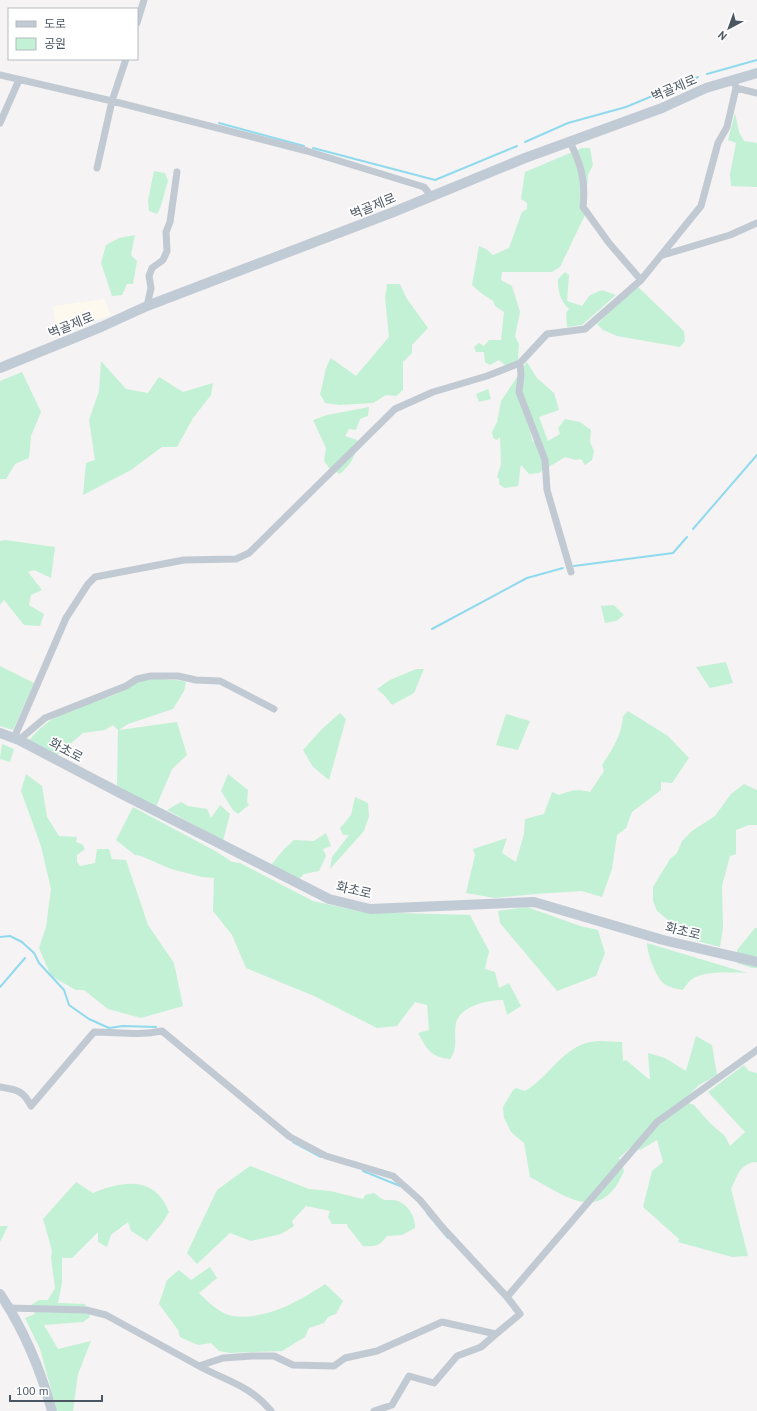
<svg xmlns="http://www.w3.org/2000/svg" width="757" height="1411" font-family="'PT Sans','Noto Sans KR',sans-serif">
<rect width="100%" height="100%" fill="#f5f3f3"/>
<path fill="#fdf9ef" d="M104 299 111 315 57 333 53 306Z"/>
<path fill="#c3f1d5" fill-rule="evenodd" d="M735 113 739 132 744 141 757 143V187L731 186 730 174 736 143 728 140Z
M582 148H590L593 165 588 175 585 215 560 267 552 272H502L501 280 512 286 520 312 515 336 519 344 518 361 506 366 499 360 490 365 485 362 484 352H476L474 347 479 343 484 346 489 340H501L504 312 495 306 493 301 481 293 472 285 479 246 486 249 493 255 509 248 522 212 527 209V203L521 199 525 172Z
M154 171 165 173 168 181C164 192 163 204 157 214L149 211 148 200Z
M135 235 131 255 137 261 133 284H127L122 295 112 296 101 263 106 245 119 238Z
M565 272 569 275 567 301 582 306 590 295 602 290 616 295 582 325 567 327 566 313 569 309C560 300 558 292 558 279Z
M387 284H400L407 299 428 328 412 345V353L403 362V390L396 396 386 395 373 403 340 405 325 403 320 394C324 382 324 368 331 358L356 376 389 337 385 298Z
M637 286 684 331 685 341 680 347 617 336 603 330 597 324Z
M101 361 126 389 148 393 159 377 183 392 213 383 211 395 193 418 177 447H162L131 470 83 495 86 463 95 460 89 420 99 391Z
M527 362 537 378 554 393 559 410 539 417 548 441 560 434 558 428 565 419 580 422 591 430 590 442 594 451 592 460 585 465 581 459 576 460 565 457 539 473 529 474 521 465C519 471 520 479 518 486L504 488 499 484V479L497 477 501 464 500 437 497 440 493 438 492 432 497 422 501 401ZM526 418 539 440 533 442Z
M22 372 41 412 31 436 29 458 15 464 6 479H0V381Z
M488 389 491 399 479 402 476 394Z
M369 407 368 416 360 419 356 430 349 429 345 436 357 440C356 456 352 463 340 474L329 468 324 461 326 448 313 420 327 415Z
M5 540 55 547 51 578 34 570 28 572 42 590 31 595 29 605 44 614 40 626 24 625 4 600 0 605V541Z
M614 605 624 615 616 621 605 623 601 606Z
M726 662 733 683 710 688 696 667Z
M0 666 34 683 13 730 0 726Z
M416 669H424L414 693 392 705 384 695 377 689 390 680Z
M161 678C169 681 177 679 186 682L184 691 173 709 128 724 119 730 177 722 187 755 172 769 156 807 117 786 118 730 113 725 105 730 83 733 64 749 63 739 57 737 50 744 60 751 57 756 29 740C53 713 68 711 100 699 114 697 124 689 136 683 144 679 153 679 161 678Z
M628 711 668 736 689 758 672 783 661 782V790L632 812 626 828 617 835 612 869 602 897 582 891 535 894 495 898 466 893 475 855 473 849 507 838 502 853 516 862 524 834 525 819 544 814 552 792 559 795C571 790 578 789 590 792L604 771 602 765C612 750 622 735 623 716Z
M340 713 346 719 329 780 313 767 303 750 323 728Z
M506 714 530 721 518 750 496 745Z
M2 744 14 749 10 762 0 759Z
M26 774 42 786 47 817 59 836 77 837 76 842 82 844 85 849 77 855V862L80 866 95 863 97 849H109L112 859 126 860 148 925 174 963 183 1006 141 1018 108 1009 84 990H76L51 976 39 948 46 927 51 889 41 846 21 791Z
M228 774 248 790 247 802 249 805 238 814 233 810 221 791Z
M744 784 757 790V825H749L736 830V854L730 856 722 886 723 927 720 947 674 935V925L657 911 653 901V887L670 859 677 853 682 841 692 831 715 816 731 794Z
M355 797 368 803 369 816 364 831 330 869 332 857 349 835H343L340 828 351 815Z
M181 802 188 806 207 809 211 818 220 805 230 814 223 841 167 810Z
M133 807 217 852 232 862 240 863 313 901 362 912 470 915 489 951 485 969 495 972 499 988 509 983 521 1006 507 1015 503 1000C488 1000 460 1006 456 1023 453 1038 459 1046 450 1059 430 1057 427 1049 418 1033L429 1030 427 1005 415 1002 397 1026 377 1028 314 996 246 968 232 935 213 911 214 878 202 877 171 869 141 856 135 855 116 840Z
M326 833 331 846 323 849 326 856 319 871 304 874 299 879 270 866 285 848 294 840 314 841Z
M527 907 580 926 598 930 605 953 596 976 557 991 500 923 498 911Z
M755 928H757V968H752L737 963V950Z
M647 943 747 973C732 973 703 970 691 980 688 982 685 987 683 990 676 989 667 987 662 982 655 974 647 953 647 943Z
M696 1036 712 1045 717 1075 699 1085 683 1101 694 1105 710 1123 725 1136 730 1146 745 1132 708 1092 744 1065 749 1071 757 1073V1162C740 1163 738 1175 731 1189L748 1256 732 1257 678 1242 679 1239 643 1207 652 1171 663 1162 657 1140 640 1150 632 1146 619 1158 624 1171C601 1225 567 1197 530 1177L524 1143 511 1132 504 1118 503 1107 513 1090 516 1088 525 1091C549 1078 562 1047 591 1042 601 1040 612 1042 622 1042L623 1061 626 1060 650 1080 648 1053 665 1058 686 1071Z
M250 1166 309 1189 330 1191 363 1199 365 1195 374 1193C377 1195 381 1199 385 1200 388 1201 391 1199 394 1200 407 1202 416 1217 415 1228L402 1235 387 1236C380 1246 374 1247 363 1246L348 1227 347 1224H332L328 1217 330 1211 306 1206 292 1221 294 1226 281 1234 251 1241 230 1233 197 1264 187 1253 217 1190Z
M76 1182 93 1193C122 1181 155 1175 169 1212L163 1222 147 1241 131 1231 128 1222 111 1235 107 1247 98 1242V1232L72 1258H62V1283L58 1303 85 1304 90 1317 83 1322 44 1325 58 1349 91 1341 78 1374 73 1411H57L40 1349 25 1318 35 1314 31 1305 39 1300H48L55 1288 51 1258 52 1251 43 1219Z
M0 1226H8L0 1242Z
M210 1267 217 1278 199 1293C208 1302 219 1313 232 1316 264 1321 300 1301 325 1284L343 1301 336 1314 328 1317 324 1323 309 1328 305 1337 282 1351 230 1353 219 1351 211 1343 198 1345 180 1337 178 1330 159 1304 167 1280 179 1270 191 1280Z"/>
<g fill="none" stroke-linecap="round" stroke-linejoin="round">
<path stroke="#90daee" stroke-width="2" d="M707 74 757 60
M219 123 304 146
M525 142 568 123 626 107 698 77
M313 148 435 180 517 146
M693 529 757 455
M574 566 673 553 687 537
M432 629 527 578 563 568
M0 937 10 936 22 942 34 953 39 963 64 990 69 1005 89 1019 109 1028 123 1026 156 1027
M0 987 25 958
M293 1142 321 1157
M363 1171 400 1186
M427 1213 448 1238"/>
<path stroke="#c1cad2" stroke-width="7" d="M137 23 144 0
M0 75 112 101 307 151 424 187 431 196
M736 88 757 93
M0 123 19 80
M570 142C581 165 586 181 583 207L609 243 641 280
M97 168 112 101 126 59
M663 255 730 235 757 223
M147 306 151 288 149 276 152 268 163 260 167 251 166 232 170 222 177 172
M571 572 547 490 545 460 519 392 521 375 520 363 547 334 585 329 641 280 701 206 718 143 727 127 736 88 734 80
M14 738 66 618 88 584 95 577 184 560 236 559 249 553 395 409 433 392 487 376 520 363
M19 740 45 718 126 686 137 679 151 676H178L196 680 220 681 274 709
M0 1087C17 1090 23 1090 31 1106L94 1032C117 1032 139 1036 162 1031L290 1137 326 1156 393 1176 420 1200 443 1228 507 1297
M9 1308 86 1310 106 1315 199 1366 223 1358 252 1356H274L293 1365 334 1366 345 1358 377 1351 442 1322 496 1334 481 1347 457 1356 434 1383 409 1376 392 1405 374 1411
M496 1334 520 1314 507 1297 657 1122 757 1050
M199 1366C226 1381 250 1385 271 1411"/>
<path stroke="#c1cbd6" stroke-width="10" d="M0 368 101 327 147 306 391 213 525 158 662 108 706 88 757 73
M0 733 19 740 120 793 329 899 370 909 534 902 663 940 757 962
M0 1294C25 1331 40 1368 52 1411"/>
</g>
<g text-anchor="middle" dominant-baseline="central" stroke-width="3.5" stroke-linejoin="round" paint-order="stroke">
<g font-size="13" fill="#4a5661" stroke="#fff">
<text transform="translate(674 88) rotate(-23)">벽골제로</text>
<text transform="translate(373 206) rotate(-22)">벽골제로</text>
<text transform="translate(71 325) rotate(-22)">벽골제로</text>
<text transform="translate(66 750) rotate(28)">화초로</text>
<text transform="translate(354 890) rotate(13)">화초로</text>
<text transform="translate(683 931) rotate(14)">화초로</text>
</g>
</g>
<rect x="8" y="8" width="130" height="52" fill="#ffffff" stroke="#b7bbc0"/>
<rect x="16" y="21" width="20" height="6" fill="#c1cbd6" stroke="#b7bbc0"/>
<text x="44" y="28" font-size="12" fill="#4a5661">도로</text>
<rect x="16" y="38" width="20" height="12" fill="#c3f1d5" stroke="#b7bbc0"/>
<text x="44" y="48" font-size="12" fill="#4a5661">공원</text>
<g transform="translate(729 28) rotate(221)" stroke="#ffffff" stroke-width="3" paint-order="stroke">
<path d="M0-3L7 15L0 10L-7 15Z" fill="#4a5661"/>
<text y="-6" font-size="11" font-weight="bold" text-anchor="middle" fill="#4a5661">N</text>
</g>
<path d="M10 1395v6h92v-6" fill="none" stroke="#4a5661" stroke-width="2"/>
<text x="16" y="1395" font-size="12" fill="#4a5661" stroke="#ffffff" stroke-width="3" paint-order="stroke">100 m</text>
</svg>
